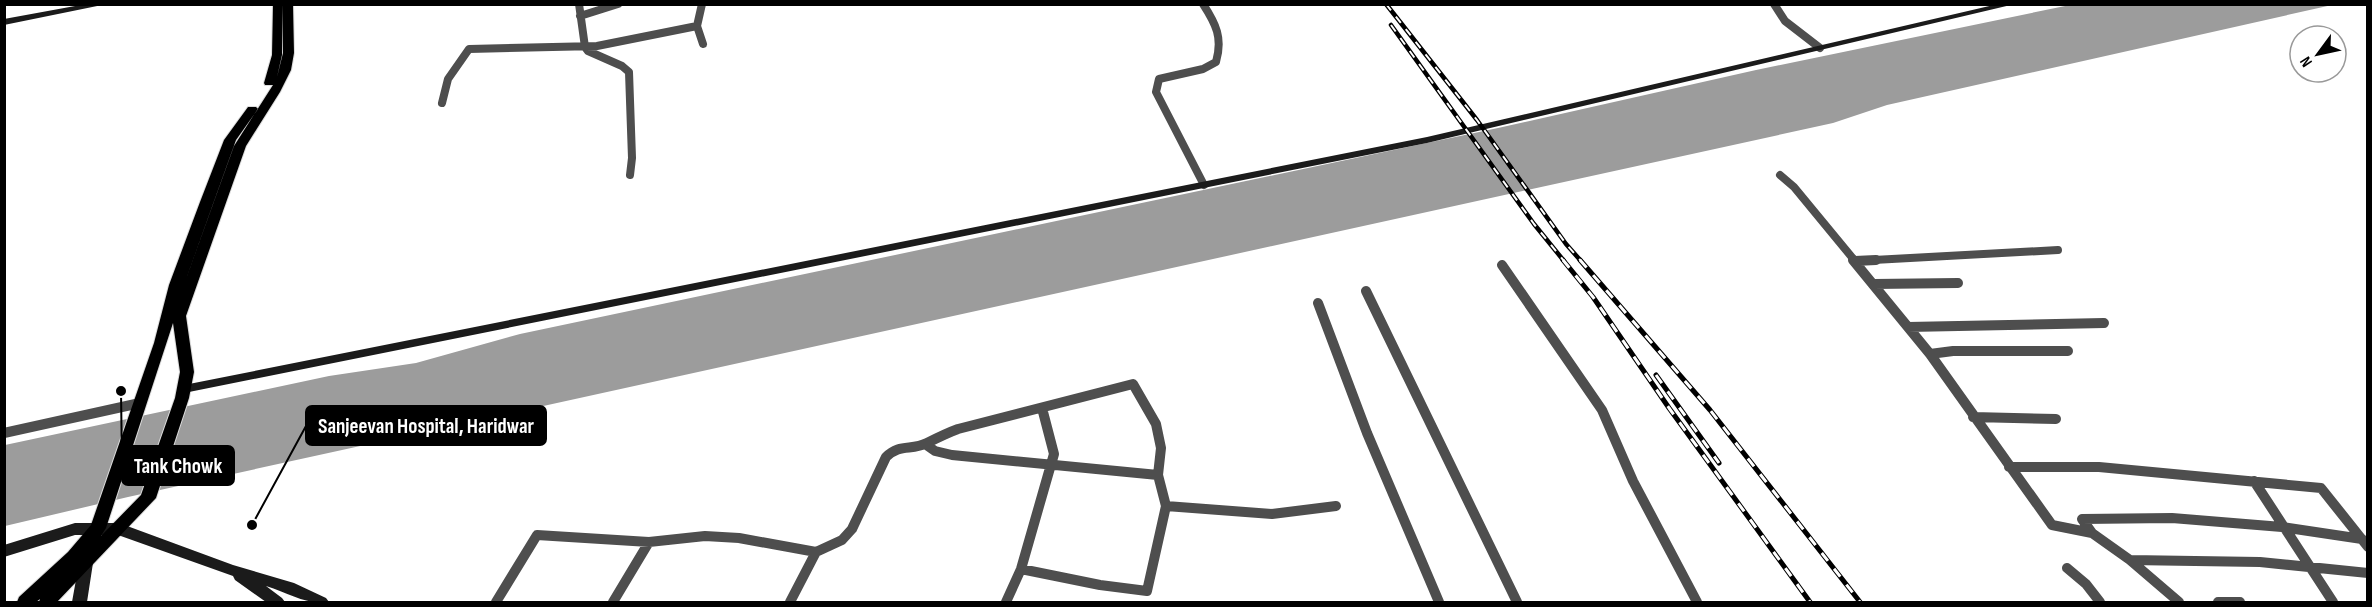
<svg xmlns="http://www.w3.org/2000/svg" width="2372" height="607" font-family="'Sofia Sans Condensed',sans-serif">
<rect width="100%" height="100%" fill="#fff"/>
<path fill="#9c9c9c" d="M2070 5H2332L1887 105 1833 123 128 497 5 526V445L329 376 416 363 520 334 1498 128 1756 70Z"/>
<g fill="none" stroke-linecap="round" stroke-linejoin="round">
<g stroke="#dbdbdb" stroke-width="2">
<path id="primary" d="M273 4H283L282 55 277 77 283 53V4H293L294 53 291 70 280 92 246 146 186 316 194 372 189 398 156 498 57 602H39L40 599 36 602H17L19 597 68 552 91 525 154 343 169 285 200 202 224 140 248 107H256L258 109 236 140 181 293 234 146 273 85H265L264 83 272 55ZM173 323 180 372 175 398 141 495 101 536 106 528Z"/>
</g>
<path stroke="#4e4e4e" stroke-width="8" d="M579 4 585 47 588 51 622 66 629 72 632 158 630 175
M702 4 697 26 703 44
M1203 4C1216 24 1223 38 1216 62L1203 69 1159 79 1156 92 1204 185
M1774 4 1785 21 1820 48
M580 16 618 4
M442 103 448 79 469 49 597 46 697 26
M1780 175 1794 187 1855 261
M1855 261 2058 250"/>
<path stroke="#4e4e4e" stroke-width="10" d="M1853 260 1930 354 2052 525 2092 533 2130 560 2179 602
M1855 261 1876 260
M1502 265 1602 410 1633 481 1697 602
M1874 284 1958 283
M1366 291 1517 602
M1318 303 1367 433 1439 602
M1908 327 2104 323
M1930 354 1953 351H2068
M1973 417 2056 419
M4 433 140 403
M925 444 935 451 952 455 1158 475
M2009 467H2099L2321 488 2368 547
M2254 481 2333 602
M1166 506 1272 514 1336 506
M2092 533 2082 519 2172 518 2282 527 2362 539
M2130 560 2260 562 2368 573
M2067 568 2086 584 2100 602
M496 602 537 535 649 542 705 536 739 538 816 552 842 540 852 529 886 457C900 443 911 451 927 443 937 438 947 433 958 429L1133 384 1156 424 1161 448 1158 475 1166 506 1147 591 1100 585 1021 569
M613 602 649 542
M790 602 816 552
M1006 602 1021 569 1054 454 1042 408
M2218 602H2240"/>
<path fill="#1b1b1b" fill-rule="evenodd" d="M86 4H107L4 25V19Z
M1998 4H2015L1427 143 184 393 179 392 178 389 179 386 184 385 1427 137Z
M75 523H119L233 565 294 583 326 598 329 602C305 605 289 593 266 586L282 598 285 602H266L235 580 233 576 118 535H75L4 557V545Z
M86 557 91 559 93 563 87 602H72L79 563 81 559Z"/>
<use href="#primary" fill="#000" fill-rule="evenodd"/>
<g stroke="#000" stroke-width="4.5">
<path id="rail-far1" d="M1386 4 1477 120 1566 244 1581 261
M1391 25 1534 224 1564 261"/>
</g>
<g stroke="#000" stroke-width="5">
<path id="rail" d="M1563 260 1593 297 1669 408 1810 602
M1580 260 1710 410 1860 602
M1656 375 1719 463"/>
</g>
<use href="#rail-far1" stroke="#fff" stroke-width="2" stroke-dasharray="8" stroke-linecap="butt"/>
<use href="#rail" stroke="#fff" stroke-width="3" stroke-dasharray="10" stroke-linecap="butt"/>
</g>
<path fill="none" stroke="#000" stroke-width="2" d="M252 525L306 426M121 391L122 466"/>
<g fill="#000" stroke="#fff" stroke-width="2">
<circle cx="252" cy="525" r="6"/>
<circle cx="121" cy="391" r="6"/>
</g>
<g fill="#000" stroke="#000" stroke-width="2">
<rect x="306" y="406" width="240" height="39" rx="6"/>
<rect x="122" y="446" width="112" height="39" rx="6"/>
</g>
<g font-size="21" text-anchor="middle" font-weight="bold" fill="#fff">
<text x="426" y="433">Sanjeevan Hospital, Haridwar</text>
<text x="178" y="473">Tank Chowk</text>
</g>
<rect width="2372" height="607" fill="none" stroke="#000000" stroke-width="12"/>
<g transform="translate(2318 54) rotate(237)"><circle r="28" fill="#ffffff" stroke="#999999" stroke-width="1.5"/>
<path d="M0-4.5L10 22L0 15L-10 22Z" fill="#000000"/>
<text y="-9" font-size="16" font-weight="bold" text-anchor="middle" fill="#000000">N</text>
</g>
</svg>
